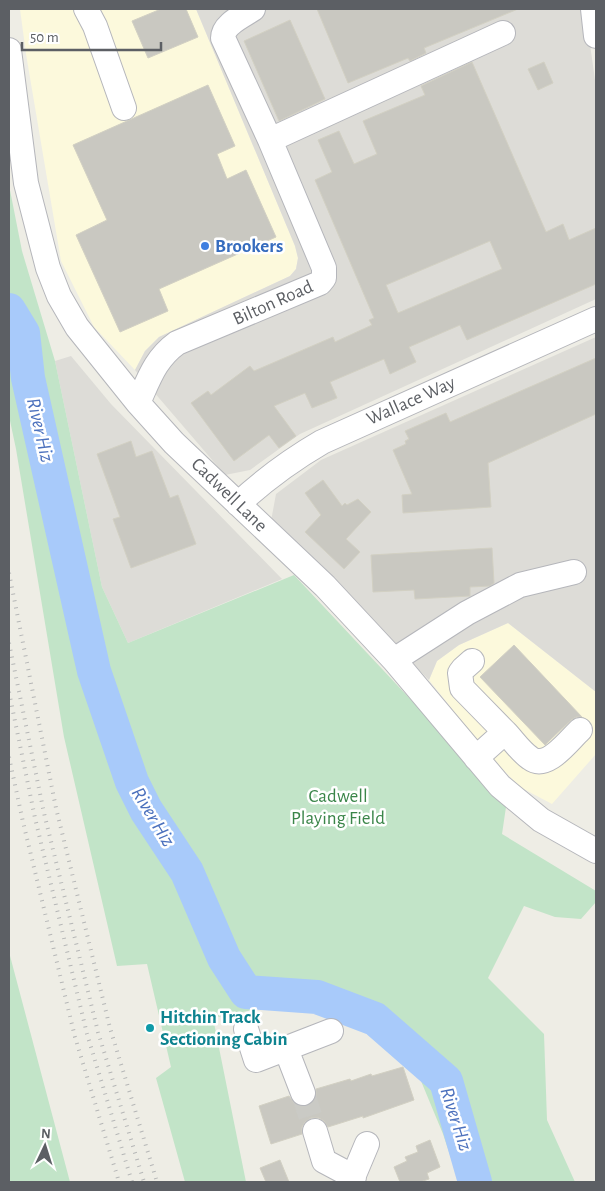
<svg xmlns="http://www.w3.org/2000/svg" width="605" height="1191" font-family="'Alegreya Sans',sans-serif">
<rect width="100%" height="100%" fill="#eeede5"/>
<path fill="#fcf9dc" d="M20 9H196L295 246 298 258 296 269 290 276 159 337 145 351 135 370 94 327 61 261 26 54Z
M508 623 596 692V754L552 804 520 787 488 754 429 680 437 661 459 645Z"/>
<path fill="#dddcd7" d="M196 9H585L596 87V299L300 434 250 470 225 475 135 370 145 351 159 337 290 276 296 269 298 258 295 246Z
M596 337V692L508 623 459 645 437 661 429 680 271 521 276 494 321 460Z
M71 356 111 404 282 579 128 643 102 587 55 361Z"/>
<path fill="#c2e4c8" d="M9 185 22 251 55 361 102 587 128 643 294 575 413 702 506 807 502 834 596 891V902L581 919 555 917 524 906 488 978 544 1034 547 1120 575 1182H459L443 1134 421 1081 380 1040 341 1015 306 999 213 1018 246 1182H185L156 1078 171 1067 147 964 117 966 64 737 16 449 9 416Z
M9 952 70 1182H9Z"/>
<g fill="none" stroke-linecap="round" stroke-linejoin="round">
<path stroke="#a8cafa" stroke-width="34" d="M9 310 23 333 28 378 94 671 132 782 146 810 187 872 224 958 246 992 317 997 375 1019 446 1081 475 1182"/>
</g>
<path fill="#c9c8c1" stroke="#d2d0c3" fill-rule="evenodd" d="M161 9H186L198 37 148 58 132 21Z
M317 9H518L424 48 426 53 410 61 408 58 348 83Z
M290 20 325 99 279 121 244 41Z
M472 62 546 232 563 224 569 240 596 228V284L467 340 460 325 409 347 416 362 390 374 384 359 330 382 337 398 312 408 305 393 274 406 296 436 279 448 269 435 234 461 191 403 208 391 211 395 250 366 254 371 333 337 335 342 372 325 369 320 374 318 315 180 332 172 318 140 339 131 354 164 377 154 363 121 425 95 421 86ZM490 241 502 269 398 313 386 285Z
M544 62 553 83 538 90 528 69Z
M208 85 235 146 217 154 227 179 246 170 276 237 159 289 168 311 120 332 76 235 107 220 73 145Z
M596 358V414L488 463 491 507 403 513 402 495 412 494 393 450 406 444 405 441 409 439 405 431 446 413 450 422Z
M131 441 136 457 152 451 170 498 178 495 196 544 131 568 113 519 120 517 97 454Z
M323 480 342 506 345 503 347 505 358 499 371 512 346 539 360 552 344 569 305 532 321 515 305 493Z
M492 548 494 583 490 586 470 587V596L415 599 414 590 373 592 371 555Z
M514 645 582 717H576L571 720 545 745 480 677Z
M403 1067 414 1100 363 1118V1116L328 1127 324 1121 319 1118H311L305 1122 302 1127V1134L271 1144 259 1106 289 1096 295 1104 301 1107 307 1106 314 1101 316 1096V1089L350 1079 351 1081 371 1074 372 1076Z
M430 1140 440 1167 427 1173 429 1179 420 1182H400L394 1167 407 1161 405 1157 418 1152 416 1146Z
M280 1160 289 1182H266L260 1168Z"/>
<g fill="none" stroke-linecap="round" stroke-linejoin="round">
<path stroke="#cacac5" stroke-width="24" stroke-dasharray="24 12" stroke-linecap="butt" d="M303 1093 315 1131"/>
<g stroke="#b5b6bb" stroke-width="26">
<path id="minor" d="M86 9 95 26 124 108
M593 9 596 36
M9 50 26 183 48 268 59 296 77 327 138 403 174 443 325 586 394 660 500 786 541 820 596 851
M270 140 503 33
M138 403C149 379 155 359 177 343L320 283 324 278V268L270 140 223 38C223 24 243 16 253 9
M238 504C264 480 291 460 322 442L596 319
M394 660 467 613 520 585 574 572
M472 661 463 669 460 673 462 688 505 732 476 758
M505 732C513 740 520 751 530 758 547 771 568 741 580 730
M246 1029 256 1060 331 1031
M286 1049 303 1093
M315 1131 324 1161 354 1177
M351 1182 367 1144"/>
</g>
<use href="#minor" stroke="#fff" stroke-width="24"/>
<path stroke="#b5b6b6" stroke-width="4" stroke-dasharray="1 6" stroke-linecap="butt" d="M9 573 56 808 110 1028 157 1182
M9 643 44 813 98 1032 144 1182
M9 692 35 818 87 1034 132 1182
M9 757 23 822 75 1037 119 1182"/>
</g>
<circle fill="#3f7fe0" stroke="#fff" stroke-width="2" cx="205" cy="246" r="5"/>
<circle fill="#0f9aa8" stroke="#fff" stroke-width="2" cx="150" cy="1028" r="5"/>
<g text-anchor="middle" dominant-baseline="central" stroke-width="5" stroke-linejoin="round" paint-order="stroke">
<g font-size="19" font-weight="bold" fill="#366cbe" stroke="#fff" text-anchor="start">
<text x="215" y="246">Brookers</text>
</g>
<g font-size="19" fill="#5c5f64" stroke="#fff">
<text transform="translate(273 303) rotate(-24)">Bilton Road</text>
<text transform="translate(411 401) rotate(-24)">Wallace Way</text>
<text transform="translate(229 495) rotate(44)">Cadwell Lane</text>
</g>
<g font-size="19" fill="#3a8549" stroke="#fff">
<text x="338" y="796">Cadwell<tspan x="338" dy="22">Playing Field</tspan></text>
</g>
<g font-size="19" font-weight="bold" fill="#0d838f" stroke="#fff" text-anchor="start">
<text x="160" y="1017">Hitchin Track<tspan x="160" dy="22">Sectioning Cabin</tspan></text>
</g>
<g font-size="20" font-style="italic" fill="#4c71bd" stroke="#fff">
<text transform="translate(40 430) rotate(77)">River Hiz</text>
<text transform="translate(153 817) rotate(59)">River Hiz</text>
<text transform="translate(456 1119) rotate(72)">River Hiz</text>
</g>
</g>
<rect width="605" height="1191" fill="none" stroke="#5c5f64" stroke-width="20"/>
<g transform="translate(45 1146) rotate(4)" stroke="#ffffff" stroke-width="4" paint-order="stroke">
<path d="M0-4L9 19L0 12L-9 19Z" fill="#5c5f64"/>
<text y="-8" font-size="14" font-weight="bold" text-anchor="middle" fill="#5c5f64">N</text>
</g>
<path d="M22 42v8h139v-8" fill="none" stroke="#5c5f64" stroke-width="2.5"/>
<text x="30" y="42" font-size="15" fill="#5c5f64" stroke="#ffffff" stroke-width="4" paint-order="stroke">50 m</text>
</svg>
